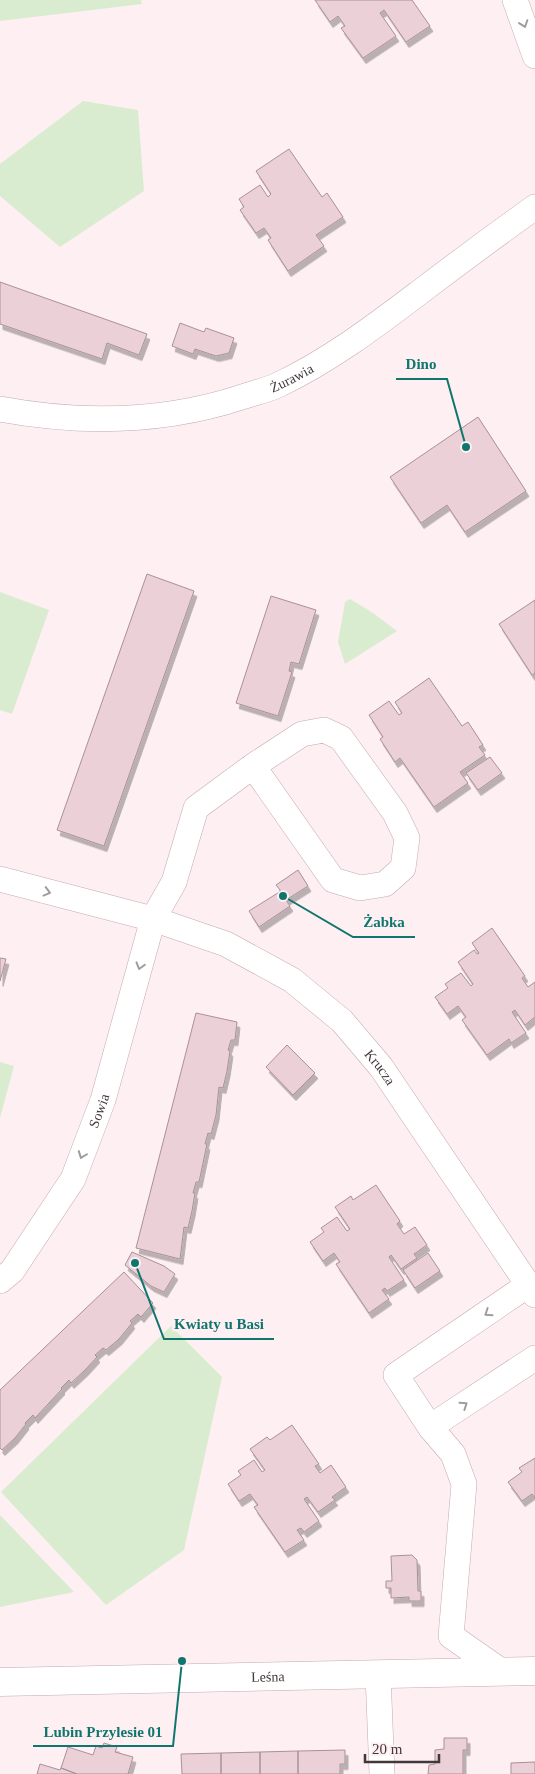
<svg xmlns="http://www.w3.org/2000/svg" width="535" height="1774" font-family="Georgia,serif">
<defs>
<filter id="shadow"><feDropShadow dx="3" dy="5.5" stdDeviation="0" flood-color="#0004"/></filter>
</defs>
<rect width="100%" height="100%" fill="#feeff2"/>
<path fill="#daecd0" d="M0 0H141L142 4 0 21Z
M83 101 138 110 144 191 60 247 0 196V164Z
M0 592 49 610 12 714 0 710Z
M350 599 373 613 397 631 345 664 338 642 345 602Z
M0 1062 14 1066 0 1118Z
M171 1326 222 1377 184 1550 106 1605 1 1492Z
M0 1515 74 1592 0 1607Z"/>
<path fill="#ebd1d7" stroke="#a99196" filter="url(#shadow)" d="M315 0H412L430 26 406 42 384 10 380 13 396 36 363 58 341 28 345 26 338 16 330 22Z
M289 149 322 197 327 193 343 217 316 235 324 246 288 271 268 240 271 238 264 228 256 233 240 210 244 207 239 199 260 185 268 197 271 194 256 171Z
M0 282 147 334 139 355 107 343 102 359 0 324Z
M180 323 204 332 206 328 234 338 229 353 216 356 195 349 193 354 172 346Z
M478 417 526 491 465 532 447 505 421 523 390 477Z
M147 574 194 591 104 846 57 830Z
M271 596 316 610 299 664 291 662 289 671 292 672 278 716 236 703Z
M535 600V673L532 675 499 624Z
M429 678 462 726 468 722 483 745 479 747 485 755 460 772 468 783 434 807 400 758 395 762 380 739 383 737 369 715 389 701 399 715 402 713 395 702Z
M490 757 502 773 478 790 466 773Z
M298 870 308 886 286 900 290 906 259 927 249 911 281 891 276 885Z
M492 928 525 976 522 978 528 987 535 982V1017L525 1025 515 1010 512 1012 526 1033 511 1043 509 1039 487 1055 462 1020 466 1017 458 1006 447 1014 435 997 448 988 445 984 461 973 471 986 473 984 458 962 474 950 477 954 479 953 472 943Z
M0 958 6 959 0 981Z
M196 1013 237 1022 235 1040H231L228 1050 230 1051 227 1071 223 1088 219 1087 216 1115 211 1134 208 1133 205 1144H207L199 1182H196L193 1193H195L192 1211 188 1228 184 1227 180 1259 136 1248Z
M287 1045 315 1073 293 1095 266 1067Z
M376 1185 400 1221 397 1224 404 1234 415 1227 427 1245 414 1254 417 1258 401 1269 391 1255 389 1257 404 1280 387 1291 385 1288 382 1290 389 1299 369 1313 336 1264 340 1262 334 1253 323 1261 310 1242 324 1232 321 1228 337 1217 347 1231 350 1229 335 1207 351 1196 353 1200Z
M132 1252 164 1266 175 1274 164 1292 151 1286 125 1265Z
M428 1253 440 1271 415 1288 403 1270Z
M124 1272 153 1303 141 1317 138 1314 130 1321 132 1323 119 1339 106 1350 103 1348 95 1355 97 1357 85 1370 71 1383 69 1380 61 1388 62 1389 35 1418 33 1415 25 1423 26 1424 15 1438 2 1450 0 1448V1390Z
M292 1425 319 1464 315 1466 320 1473 331 1465 346 1487 332 1497 335 1500 318 1512 307 1497 304 1499 319 1521 304 1532 301 1528 297 1530 304 1540 285 1552 254 1507 258 1505 250 1494 239 1501 228 1484 241 1475 238 1471 254 1460 262 1472 265 1470 250 1449 267 1437 270 1440Z
M535 1458V1498L532 1494 522 1501 508 1482 522 1472 519 1468Z
M412 1555 417 1560 418 1591H421V1601H409V1597L391 1598V1588H386V1581H392L391 1556Z
M444 1738H467V1750H463V1774H428L429 1765 435 1764V1750L444 1749Z
M104 1743 117 1747 115 1752 133 1757 128 1774H77L61 1768 68 1747 93 1755 96 1746 102 1748Z
M345 1750V1764H340V1774H298V1751Z
M298 1751V1774H260V1752Z
M260 1752V1774H221V1753Z
M221 1753V1774H182L181 1754Z
M535 1762V1774H511V1763Z
M40 1764 60 1770 61 1768 77 1774H37Z"/>
<g fill="none" stroke-linecap="round" stroke-linejoin="round">
<g stroke="#c3abb0" stroke-width="26">
<g id="street">
<path d="M515 0 535 56"/>
<path id="s1" d="M0 409C81 424 163 423 242 397 254 393 267 390 278 385 329 361 375 326 420 292 458 263 496 235 535 207"/>
<path id="s2" d="M0 879 153 919 226 944 292 980 342 1021 381 1067 535 1295"/>
<path id="s3" d="M0 1281 12 1271 73 1179 103 1100 153 919 174 882 196 808 253 766 333 880 360 888 385 884 403 868 407 838 395 813 341 738 324 730 302 734 253 766"/>
<path d="M528 1285 396 1375 430 1427 535 1358"/>
<path d="M430 1427 453 1454 464 1484 451 1636 501 1671"/>
<path d="M378 1674 382 1774"/>
</g>
</g>
<g stroke="#c3abb0" stroke-width="29">
<g id="secondary">
<path id="s4" d="M0 1682 535 1671"/>
</g>
</g>
<use href="#street" stroke="#fff" stroke-width="25"/>
<use href="#secondary" stroke="#fff" stroke-width="28"/>
</g>
<defs><path id="oneway-chevron" d="M-2-3.5L2.5 0L-2 3.5" fill="none" stroke-width="1.6" stroke-linecap="round" stroke-linejoin="round" transform="scale(1.25)"/></defs>
<g stroke="#a09c9d">
<use href="#oneway-chevron" transform="translate(524 24) rotate(71)"/>
<use href="#oneway-chevron" transform="translate(47 892) rotate(15)"/>
<use href="#oneway-chevron" transform="translate(140 966) rotate(106)"/>
<use href="#oneway-chevron" transform="translate(82 1155) rotate(111)"/>
<use href="#oneway-chevron" transform="translate(488 1313) rotate(146)"/>
<use href="#oneway-chevron" transform="translate(464 1405) rotate(-34)"/>
</g>
<g text-anchor="middle" dominant-baseline="central" stroke-width="4.5" stroke-linejoin="round" paint-order="stroke">
<g font-size="14" fill="#42383b" stroke="#feeff2">
<text stroke="none"><textPath href="#s1" startOffset="298">Żurawia</textPath></text>
<text stroke="none"><textPath href="#s2" startOffset="435">Krucza</textPath></text>
<text stroke="none"><textPath href="#s3" startOffset="199">Sowia</textPath></text>
<text stroke="none"><textPath href="#s4" startOffset="268">Leśna</textPath></text>
</g>
</g>
<path fill="none" stroke="#0f766e" stroke-width="2" d="M466 447L447 379H396M283 896L353 937H415M135 1263L164 1339H274M182 1661L173 1746H33"/>
<g fill="#0f766e" stroke="#feeff2" stroke-width="2">
<circle cx="466" cy="447" r="5"/>
<circle cx="283" cy="896" r="5"/>
<circle cx="135" cy="1263" r="5"/>
<circle cx="182" cy="1661" r="5"/>
</g>
<g font-size="15" text-anchor="middle" font-weight="bold" fill="#0f766e" stroke="#feeff2" stroke-width="4.5" stroke-linejoin="round" paint-order="stroke">
<text x="421" y="369">Dino</text>
<text x="384" y="927">Żabka</text>
<text x="219" y="1329">Kwiaty u Basi</text>
<text x="103" y="1737">Lubin Przylesie 01</text>
</g>
<path d="M365 1754v8h74v-8" fill="none" stroke="#42383b" stroke-width="2.5"/>
<text x="372" y="1754" font-size="15" fill="#42383b" stroke="#feeff2" stroke-width="4" paint-order="stroke">20 m</text>
</svg>
